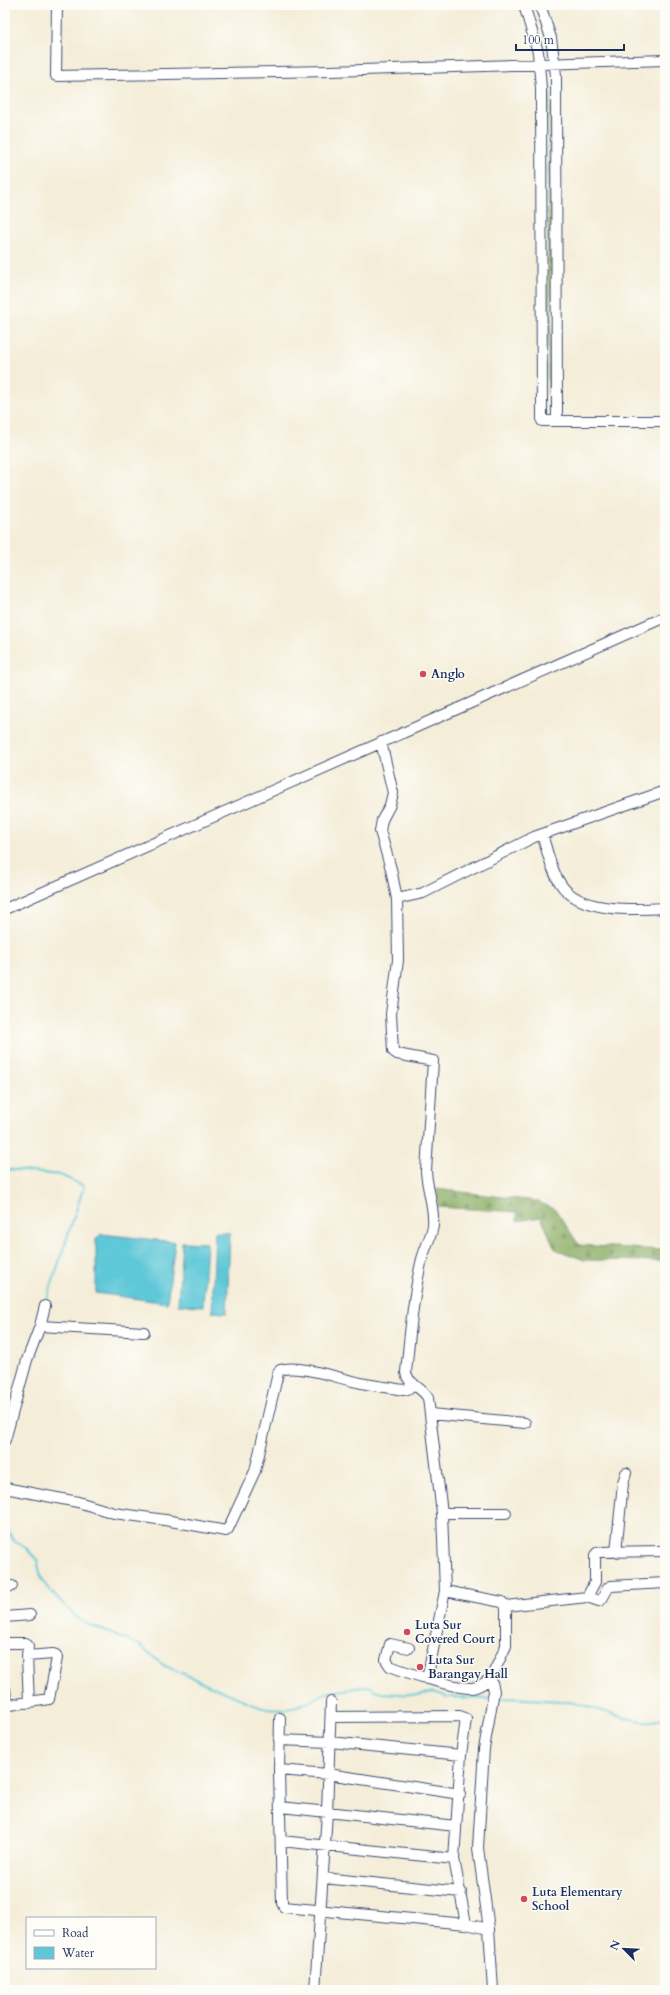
<svg xmlns="http://www.w3.org/2000/svg" width="670" height="1995" font-family="Cardo,serif">
<defs>
<pattern id="grass-dots" width="8" height="8" patternUnits="userSpaceOnUse"><rect width="8" height="8" fill="#aac76e"/><path d="M2 2h.1M6 6h.1" fill="none" stroke="#92ab62" stroke-width="1.8" stroke-linecap="round"/></pattern>
<pattern id="forest-firs" width="22" height="20" patternUnits="userSpaceOnUse"><rect width="22" height="20" fill="#87ac61"/><path d="M5 1l3.5 6h-7zM16 11l3.5 6h-7z" fill="#6e8c53"/></pattern>
</defs>
<rect width="100%" height="100%" fill="#fdfcf7"/>
<filter id="ink" filterUnits="userSpaceOnUse"><feTurbulence type="fractalNoise" baseFrequency=".025" numOctaves="2"/><feDisplacementMap in="SourceGraphic" scale="8" xChannelSelector="R" yChannelSelector="G"/><feConvolveMatrix kernelMatrix="1 2 1 2 8 2 1 2 1" color-interpolation-filters="sRGB"/></filter>
<filter id="wash" filterUnits="userSpaceOnUse"><feTurbulence type="fractalNoise" baseFrequency=".012" numOctaves="4" result="noise"/><feDisplacementMap in="SourceGraphic" scale="16" xChannelSelector="R" yChannelSelector="G"/><feGaussianBlur stdDeviation="0.9" result="paint"/><feColorMatrix in="noise" values="0 0 0 0 0 0 0 0 0 0 0 0 0 0 0 0 0 1.4 0 .05"/><feComposite in="paint" operator="in"/></filter>
<g filter="url(#wash)">
<rect width="100%" height="100%" fill="#f4edd8"/>
<path fill="url(#grass-dots)" stroke="#627b66" d="M548 91 551 93 552 394 550 396 548 393Z"/>
<path fill="url(#forest-firs)" stroke="#516e60" d="M437 1189 536 1201 555 1209 579 1245 662 1250 665 1248V1261L584 1260 555 1249 541 1217 517 1221V1212L438 1207Z"/>
<path fill="#5ec8d8" stroke="#3c7c9b" d="M215 1232 230 1233 227 1313 212 1312Z
M101 1234 175 1242 167 1303 96 1293V1239Z
M182 1242 207 1243 203 1306 178 1305Z"/>
<g fill="none" stroke-linecap="round" stroke-linejoin="round">
<path stroke="#5ec8d8" stroke-width="2" d="M5 1169 60 1175 84 1186 47 1299
M5 1525 14 1541 26 1548 37 1560 41 1577 46 1586 76 1617 85 1623 141 1646 163 1665 262 1708 287 1709 309 1702 325 1693 369 1686 381 1693 418 1695 433 1692 447 1697 490 1699
M496 1698C518 1698 540 1700 561 1701 590 1702 641 1732 665 1717"/>
</g>
</g>
<g filter="url(#ink)">
<g fill="none" stroke-linecap="round" stroke-linejoin="round">
<g stroke="#3c4c70" stroke-width="12">
<path id="minor" d="M57 5 56 76 331 71 665 60
M524 5 538 52 541 88 542 421H665
M540 5 551 38 556 75 557 421
M381 742 393 793 390 805 382 820 380 831 391 869 397 899 398 960 391 1014 393 1051 397 1054 433 1061 426 1171C427 1190 435 1208 433 1226 431 1237 425 1248 422 1259 413 1296 410 1334 406 1372 407 1384 422 1387 428 1398L442 1513 445 1591 427 1679
M542 834C547 850 551 870 560 883 578 913 634 910 665 908
M397 899 423 893 534 837 665 791
M5 909 665 617
M40 1326 144 1332
M430 1414 525 1423
M5 1440 27 1360 40 1326 45 1306
M5 1488 78 1502 114 1513 165 1520 226 1531 228 1529 255 1471 278 1373 280 1370C299 1364 338 1378 357 1382 372 1386 388 1387 403 1390L408 1389 413 1383
M442 1513H506
M616 1552 623 1483 626 1473
M5 1586H12
M445 1591 502 1602 506 1606V1646L491 1678 494 1691 484 1749 478 1848 489 1929 493 1990
M587 1597 595 1582V1555L598 1552 665 1551
M506 1606 587 1597 599 1601 602 1599 608 1588 611 1586 665 1583
M5 1617 30 1615
M5 1643H26L28 1646 27 1656 53 1654 56 1655 57 1658 49 1699 10 1705 6 1700 5 1689
M409 1648 390 1644 386 1660 390 1666C405 1672 457 1689 472 1688 479 1687 485 1683 491 1678
M27 1656 29 1703
M280 1718 279 1770 282 1903 284 1907 466 1924 454 1859 461 1755 466 1719 460 1716 331 1717
M279 1740 330 1742 461 1755
M279 1770 328 1774 460 1794
M281 1807 456 1826
M281 1841 454 1859
M323 1878 461 1892
M466 1924 489 1929
M315 1990 327 1813 331 1702"/>
</g>
<use href="#minor" stroke="#fff" stroke-width="10"/>
</g>
</g>
<g fill="#d1495b" stroke="#fdfcf7" stroke-width="1.5">
<circle cx="423" cy="674" r="4"/>
<circle cx="407" cy="1632" r="4"/>
<circle cx="420" cy="1667" r="4"/>
<circle cx="524" cy="1899" r="4"/>
</g>
<g text-anchor="middle" dominant-baseline="central" stroke-width="3" stroke-linejoin="round" paint-order="stroke">
<g font-size="12" font-weight="bold" fill="#1b2f5e" stroke="#fdfcf7" text-anchor="start">
<text x="431" y="674">Anglo</text>
<text x="415" y="1625">Luta Sur<tspan x="415" dy="14">Covered Court</tspan></text>
<text x="428" y="1660">Luta Sur<tspan x="428" dy="14">Barangay Hall</tspan></text>
<text x="532" y="1892">Luta Elementary<tspan x="532" dy="14">School</tspan></text>
</g>
</g>
<rect width="670" height="1995" fill="none" stroke="#fdfcf7" stroke-width="20"/>
<rect x="26" y="1917" width="130" height="52" fill="#fdfcf7" stroke="#a3aaba"/>
<rect x="34" y="1930" width="20" height="6" fill="#ffffff" stroke="#a3aaba"/>
<text x="62" y="1937" font-size="12" fill="#1b2f5e">Road</text>
<rect x="34" y="1947" width="20" height="12" fill="#5ec8d8" stroke="#a3aaba"/>
<text x="62" y="1957" font-size="12" fill="#1b2f5e">Water</text>
<g transform="translate(624 1949) rotate(294)" stroke="#fdfcf7" stroke-width="3" paint-order="stroke">
<path d="M0-3L7 15L0 10L-7 15Z" fill="#1b2f5e"/>
<text y="-6" font-size="11" font-weight="bold" text-anchor="middle" fill="#1b2f5e">N</text>
</g>
<path d="M516 44v6h108v-6" fill="none" stroke="#1b2f5e" stroke-width="2"/>
<text x="522" y="44" font-size="12" fill="#1b2f5e" stroke="#fdfcf7" stroke-width="3" paint-order="stroke">100 m</text>
</svg>
